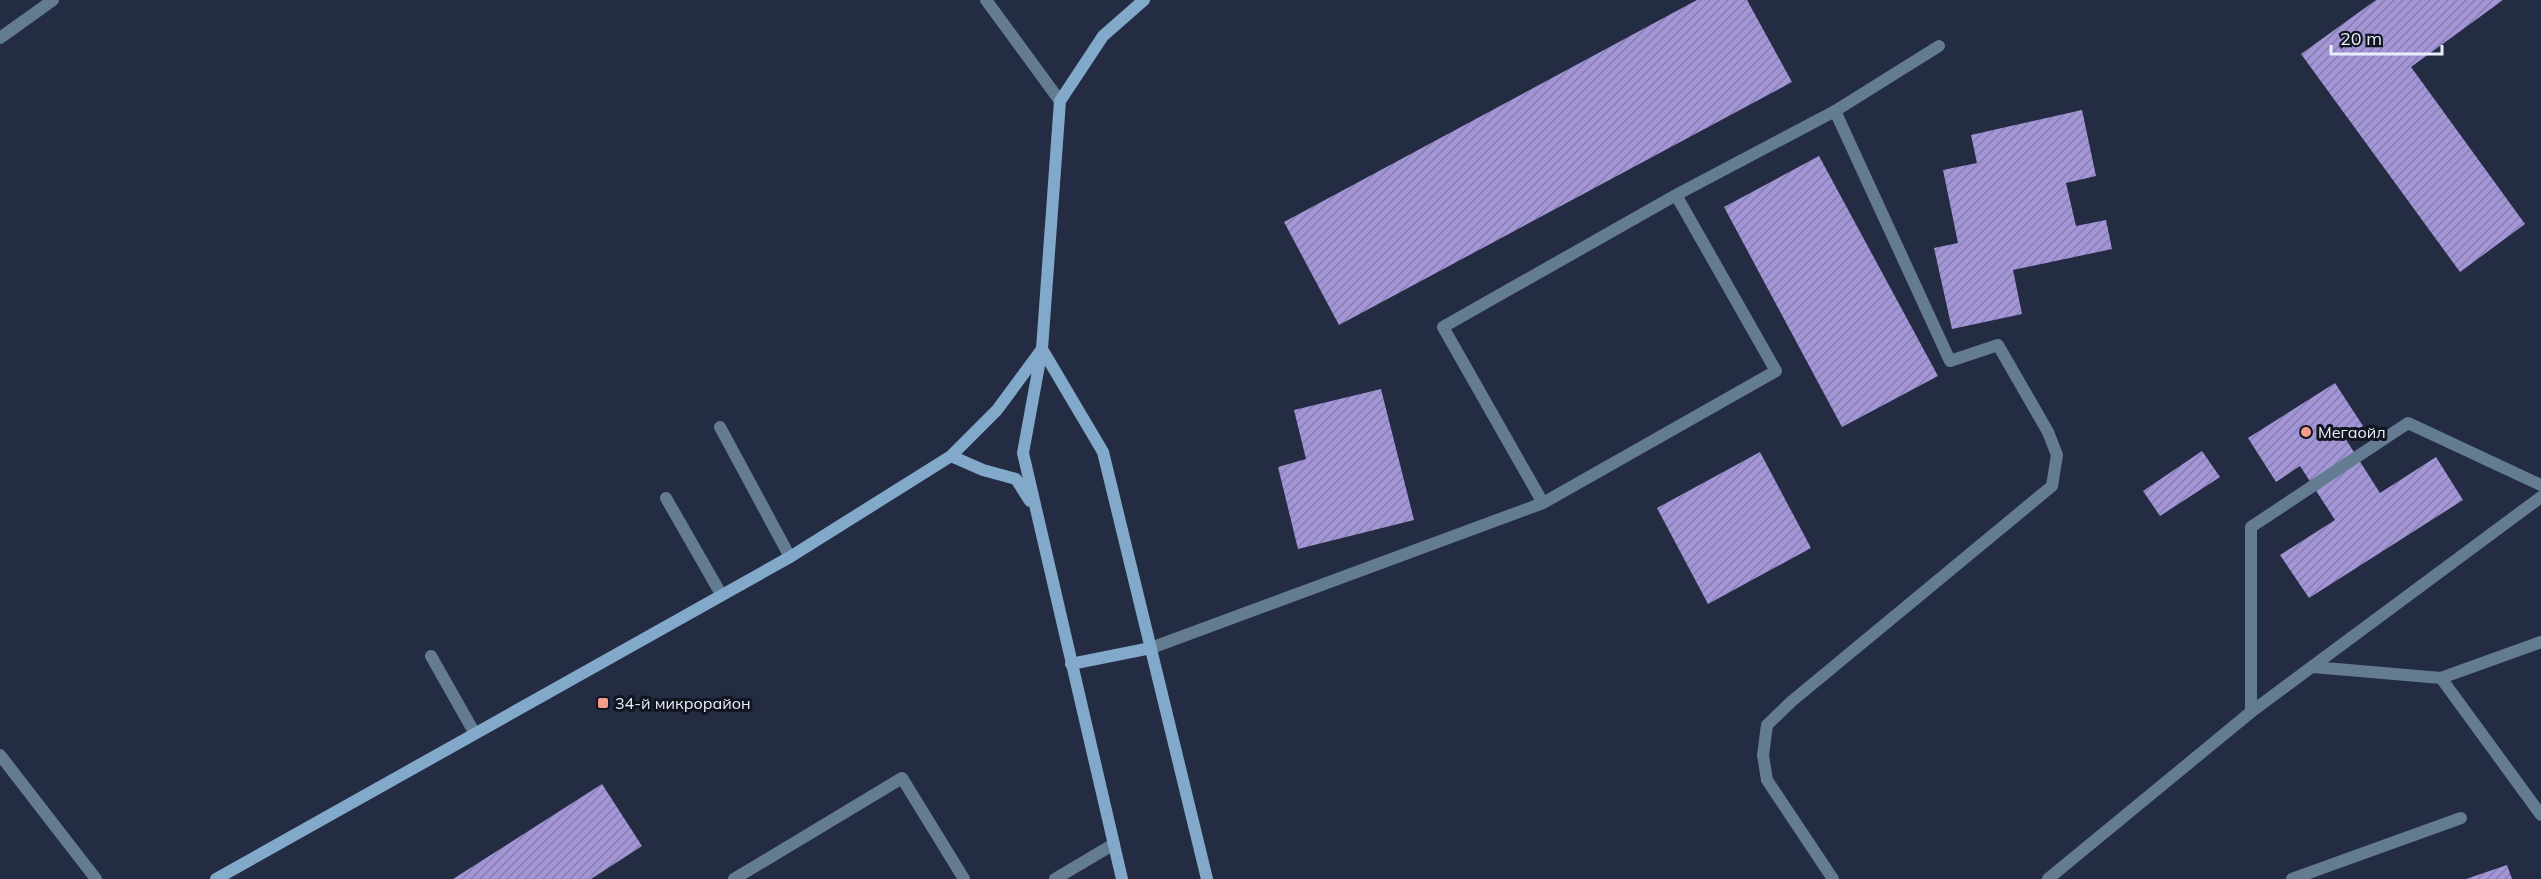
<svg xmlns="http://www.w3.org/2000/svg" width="2541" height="879" font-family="Mulish,sans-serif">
<defs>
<pattern id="building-hatch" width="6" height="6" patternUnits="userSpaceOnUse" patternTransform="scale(1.5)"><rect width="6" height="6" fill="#a395d6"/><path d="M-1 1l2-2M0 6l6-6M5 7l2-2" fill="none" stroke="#877ead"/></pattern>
</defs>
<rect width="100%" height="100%" fill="#242c44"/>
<path fill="url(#building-hatch)" d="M1697 0H1747L1792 82 1339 325 1284 222Z
M2376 0H2503L2411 67 2525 224 2460 272 2301 54Z
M2082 110 2096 176 2066 183 2076 226 2106 220 2112 249 2013 270 2022 314 1952 329 1934 248 1958 243 1943 170 1977 163 1971 135Z
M1819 156 1938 376 1842 427 1724 207Z
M2335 383 2363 426 2345 438 2380 493 2436 457 2463 500 2309 598 2280 555 2335 520 2300 466 2276 482 2248 438Z
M1381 389 1414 520 1298 549 1278 467 1306 459 1294 410Z
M2202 451 2220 477 2160 516 2143 491Z
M1760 452 1811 548 1708 604 1657 508Z
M602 784 642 846 591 879H453Z
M2507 865 2512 879H2466Z"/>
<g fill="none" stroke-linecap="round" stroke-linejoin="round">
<path stroke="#647c91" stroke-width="12" d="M720 427 790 557
M666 498 721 594
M1543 503 1443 327 1676 195 1835 111 1939 46
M1151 648 1543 503 1776 371 1676 195
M431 656 474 732
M2441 678 2541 642
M2251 712V527L2408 423 2541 485
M2292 879 2461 818"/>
<path stroke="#647c91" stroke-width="12" d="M986 0 1060 101
M0 38 53 0
M2313 667 2441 678 2541 815
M0 755 96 879
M734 879 902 778 964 879
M1055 879 1114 844
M1833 879 1767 780 1763 755 1767 725 1792 701 2052 486 2057 455 2048 432 1998 345 1950 361 1835 111
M2048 879 2251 712 2541 497"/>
<path stroke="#82a9ca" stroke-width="12" d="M1042 349 1103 452 1207 879
M951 456 983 470 1016 479 1030 501
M1071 664 1151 648
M216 879 790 557 951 456 997 410 1042 349
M1122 879 1023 453 1042 349 1060 101 1103 36 1144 0"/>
</g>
<g fill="#f49d8b" stroke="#111520" stroke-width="2">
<circle cx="2306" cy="432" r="6"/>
<rect x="597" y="697" width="12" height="12" rx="3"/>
</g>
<g text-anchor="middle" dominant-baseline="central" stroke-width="6" stroke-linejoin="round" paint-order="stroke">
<g font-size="16" fill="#e7edfd" stroke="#111520" text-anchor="start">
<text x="2318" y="432">Мегаойл</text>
<text x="615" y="703">34-й микрорайон</text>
</g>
</g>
<path d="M2331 45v9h111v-9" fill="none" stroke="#e7edfd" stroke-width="3"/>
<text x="2340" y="45" font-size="18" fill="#e7edfd" stroke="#111520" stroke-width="4.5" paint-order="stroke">20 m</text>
</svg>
